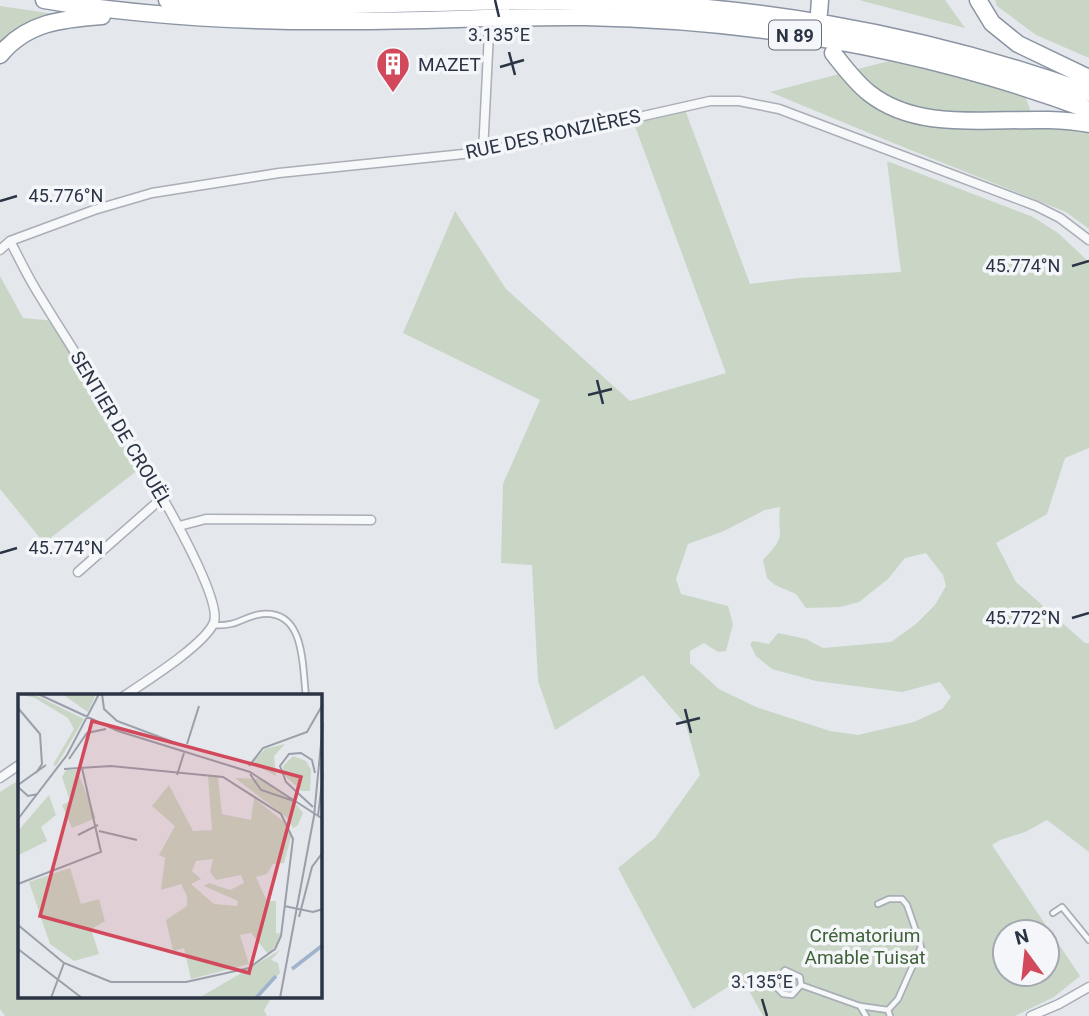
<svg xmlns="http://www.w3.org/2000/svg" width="1089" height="1016" font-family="Roboto,sans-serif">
<rect width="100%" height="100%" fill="#e4e7ec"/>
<path fill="#c9d6c5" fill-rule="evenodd" d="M859 0H945L965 28Z
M995 0H1089V58L1036 35 997 6Z
M0 6 55 14 0 44Z
M908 56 1022 87 1033 118 1076 121 1089 135V229L1066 212 898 145 770 92Z
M684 107 750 284 799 278 901 272 887 161 1033 217 1058 233 1089 262V448L1065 458 1047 514 996 543 1016 582 1085 643H1089V852L1047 820 1025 832 1000 840 992 845 1080 976 1054 997 1015 1016H763L742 978 693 1009 618 868 655 838 700 775 686 725 643 675 555 730 538 681 532 565 501 563 503 484 540 400 403 333 455 211 506 289 630 401 726 373 632 118ZM780 507C777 538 788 534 763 560L767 578 775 585 796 594 806 608 840 607 859 602 888 579 905 558 926 553 943 575 946 586 935 605 916 624 891 642 823 648 806 639 778 633 769 644 753 641 750 644 756 656 772 669 816 681 902 692 940 682 951 697 942 709 914 722 858 735 830 731 756 707 719 689 690 663V651L704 643 718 652 726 651 733 624 728 606 681 594 676 579 688 544 724 531 765 510ZM1005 932H1047V974H1005Z
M0 276 23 318 55 321 143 466 44 543 0 489Z
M19 780V997H272L264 1010 267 1016H5L0 1009V792Z"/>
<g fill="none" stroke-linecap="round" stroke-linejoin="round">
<g stroke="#a9aeb7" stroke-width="8">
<path id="lane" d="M214 625C238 627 243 616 262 614 306 610 302 667 306 696
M878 904 889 899H902L907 905 916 931
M1053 913 1062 907 1089 940
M889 942 916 931 921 947 898 999 888 1010 890 1016
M801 985 792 995 783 994 777 988 776 979 785 970 800 977 801 985 860 1006 888 1010
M860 1006 866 1016"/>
</g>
<g stroke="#a9aeb7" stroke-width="11">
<path id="street" d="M483 152 489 33
M10 241C18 256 26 273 35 288 63 336 227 583 214 622 206 644 145 682 124 696
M0 250 10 241 94 210 152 193 279 173 483 152 710 101H739L779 109 1036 206 1060 218 1089 240
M179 526 206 519 371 520
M78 572 162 498
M0 778 19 765
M1031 1016 1059 1004 1089 987"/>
</g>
<g stroke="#8b94a3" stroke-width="19">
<path id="highway" d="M44 0C146 17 248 22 351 21 429 21 507 16 585 17 756 20 928 50 1089 110
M167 0C297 13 429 0 559 1 739 1 920 32 1089 93
M978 0 992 23 1018 44 1089 78
M819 13 820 0
M833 53C844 67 855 82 869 93 928 140 1019 110 1089 124
M0 55C27 22 62 19 102 16"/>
</g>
<use href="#lane" stroke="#f7f8fa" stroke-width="4.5"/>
<use href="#street" stroke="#f7f8fa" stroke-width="8"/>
<use href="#highway" stroke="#fff" stroke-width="16"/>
</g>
<path fill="none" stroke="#2b3445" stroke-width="2.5" d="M495 0 499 17M509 52 515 75M500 67 524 60M0 201 17 196M1072 266 1089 261M597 380 603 404M588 395 612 389M0 553 17 548M1072 618 1089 613M685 709 691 733M676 724 700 718M762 999 767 1016"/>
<defs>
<g id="building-pin" transform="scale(1.75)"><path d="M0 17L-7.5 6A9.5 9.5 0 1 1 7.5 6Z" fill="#d1495b" stroke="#f4f6f9"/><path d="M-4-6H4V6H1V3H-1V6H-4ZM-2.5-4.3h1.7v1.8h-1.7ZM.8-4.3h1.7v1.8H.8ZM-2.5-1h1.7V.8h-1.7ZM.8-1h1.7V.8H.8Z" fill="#fff"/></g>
</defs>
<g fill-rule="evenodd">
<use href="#building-pin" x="393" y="64"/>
</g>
<g text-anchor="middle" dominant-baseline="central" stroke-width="7" stroke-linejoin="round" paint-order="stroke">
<rect fill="#f4f6f9" stroke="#676e7b" stroke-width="2" x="769" y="20.5" width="52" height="29" rx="5"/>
<g font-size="18" font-weight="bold" fill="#2b3445">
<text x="795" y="35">N 89</text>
</g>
<g font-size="19" fill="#2b3445" stroke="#f4f6f9" text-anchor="start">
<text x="418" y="64">MAZET</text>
</g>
<g font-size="19" fill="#2b3445" stroke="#f4f6f9">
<text transform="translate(553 134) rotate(-12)">RUE DES RONZIÈRES</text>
<text transform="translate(121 429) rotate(59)">SENTIER DE CROUËL</text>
</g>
<g font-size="19" fill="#3f6138" stroke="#f4f6f9">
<text x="865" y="935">Crématorium<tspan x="865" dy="22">Amable Tuisat</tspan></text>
</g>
</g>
<g transform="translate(18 694)">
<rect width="304" height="304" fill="#e4e7ec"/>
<path d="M0 0H15L66 25 38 72 35 71 56 35 50 24 17 4ZM44 0H78L70 18ZM267 50 256 62 258 82 234 69 247 55ZM275 62 288 67 293 76 292 97H284L265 80V72ZM48 76H59L78 124 54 134 44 111 52 107 44 83ZM190 82 200 83 204 120 233 126 236 104 265 127 273 143 266 169 255 170 249 180 238 183 249 207H258V239L263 240 259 250 250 260 233 239 222 241 231 270 173 285 166 254 155 257 148 226 169 212V202L163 190 143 196 147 164 141 161 157 132 134 112 151 91 175 137 194 136ZM195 165 192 178 198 186 223 181 226 189 212 196 191 189 186 192 220 207 219 212 196 210 173 190 183 185 174 177 178 167ZM217 84 246 85 275 106 285 119 280 131 275 134 268 123ZM31 101 38 121 23 133 29 147 1 161 0 137ZM52 174 63 210 81 205 87 227 73 235 81 260 56 267 32 250 11 188ZM262 256 253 266 260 269 262 279 237 304H181Z" fill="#c9d6c5" fill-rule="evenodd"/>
<path fill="none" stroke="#9fb4cc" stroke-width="3.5" d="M274 275 305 251M238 304 258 282"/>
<path fill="none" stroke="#9a9fa9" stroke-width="2" d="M20 0 100 37 232 78 305 125M84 0 86 15 99 27 163 51M0 14 22 40 24 70 18 79M169 50 181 12M51 65 69 39 88 35M231 72 245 54 289 38 305 10M232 80 243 96 276 107M159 81 166 59M0 91 28 71M0 93 10 102 20 100M295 113 268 88 262 72 271 60 283 59 294 66 297 79M300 122 305 79M0 125 49 61 81 0M81 137 119 146M60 141 80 131M0 190 83 158 64 74M266 212 295 218 305 215M281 223 294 173 305 158M0 231 46 269 93 288H168L231 274 257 255 263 242 275 145 263 120 205 83 93 72 46 75M0 255 64 304M33 304 46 269M262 304 296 122 305 29"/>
<path fill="#d1495b" fill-opacity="0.15" stroke="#d1495b" stroke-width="3.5" d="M74 27 283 83 231 279 22 222Z"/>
<rect width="304" height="304" fill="none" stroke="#2b3445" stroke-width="3.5"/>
</g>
<g font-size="18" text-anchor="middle" fill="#2b3445" stroke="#f4f6f9" stroke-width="7" stroke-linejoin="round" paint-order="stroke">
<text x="499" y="41">3.135°E</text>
<text x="66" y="202">45.776°N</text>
<text x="1023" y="272">45.774°N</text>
<text x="66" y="554">45.774°N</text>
<text x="1023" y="624">45.772°N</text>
<text x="762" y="988">3.135°E</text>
</g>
<g transform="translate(1026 953) rotate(345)"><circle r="33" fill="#f4f6f9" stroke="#a4a8b1" stroke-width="2"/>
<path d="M0-5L12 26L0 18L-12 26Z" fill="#d1495b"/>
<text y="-10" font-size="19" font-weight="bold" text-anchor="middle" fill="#2b3445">N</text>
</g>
</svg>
